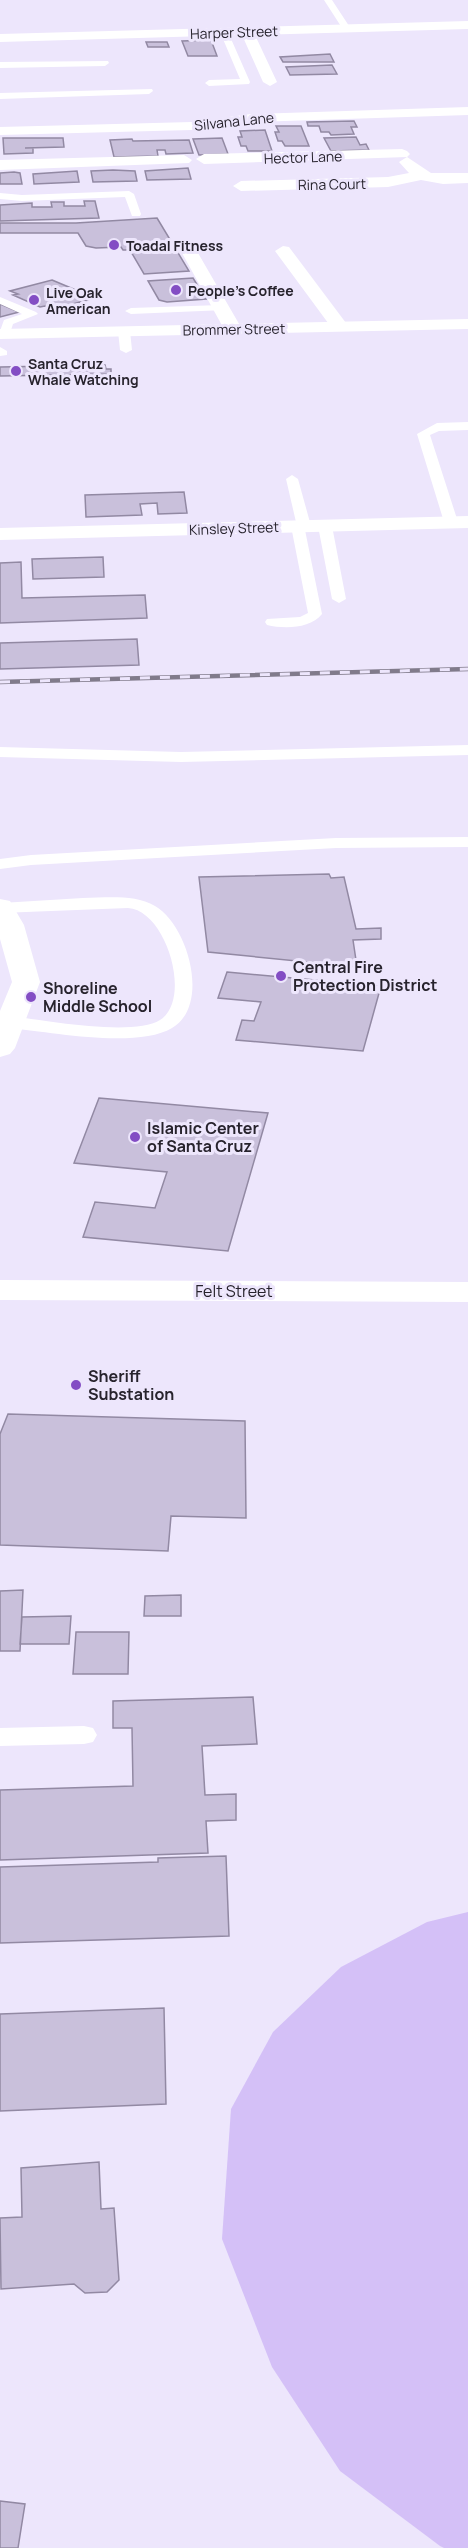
<svg xmlns="http://www.w3.org/2000/svg" width="468" height="2548" font-family="Manrope,sans-serif">
<rect width="100%" height="100%" fill="#ede6fc"/>
<path fill="#d4c0f7" d="M468 1912V2548H444L440 2546 340 2471 272 2367 222 2239 231 2109 273 2032 341 1967 427 1922Z"/>
<path fill="#c9c0db" stroke="#9289a3" stroke-width="1.5" d="M211 40 217 56H188L182 41Z
M146 42H167L169 47H148Z
M330 54 334 62H283L280 57Z
M332 65 337 74 290 75 286 67Z
M354 121 357 127H351L354 134 331 135 329 132H321L319 126H308L307 122Z
M276 126H301L309 146H285L282 141H278L275 132H279Z
M265 130 272 151H248L246 146H241L238 137H242L240 131Z
M356 137 360 145 366 144 369 150 331 151 324 138Z
M3 138H63L64 147 25 148H33V153L4 154Z
M222 138 228 154 199 155 193 139Z
M132 139 133 141 189 140 193 153 166 154 165 150H157L158 156 114 157 110 140Z
M188 168 191 179 147 180 145 171Z
M113 170 135 171 137 181 93 182 91 171Z
M77 171 79 182 34 184 33 174Z
M14 172 20 173 22 184H0V173Z
M84 201H95L99 218 0 221V205L32 203V207H52L51 202H64V206H85Z
M157 218 189 271 144 274 130 250H123L121 247 96 248 86 246 78 233H0V223H76Z
M193 278 206 299 167 302 159 300 148 281Z
M52 280 83 293 96 298 53 309 45 306 40 307 13 295 18 294 10 291Z
M0 304 19 312 0 317Z
M105 365 106 369H111V374L0 376V367Z
M184 492 187 513 158 514 157 503 140 504 142 515 86 517 85 495Z
M103 557 104 577 33 579 32 559Z
M21 562 22 598 145 595 147 618 0 623V563Z
M137 639 139 665 0 669V643Z
M329 874 331 878 344 877 356 929 381 928V939L353 940 357 967 208 952 199 877Z
M227 972 381 986 363 1051 236 1040 242 1020 254 1021 261 1002 218 998Z
M99 1098 268 1113 228 1251 83 1237 95 1202 155 1208 167 1172 74 1163Z
M8 1414 245 1421 246 1518 171 1516 168 1551 0 1545V1434Z
M23 1590 20 1651H0V1591Z
M181 1595V1616H144L145 1596Z
M71 1616 69 1644H20L22 1617Z
M76 1632H129L128 1674H73Z
M253 1697 257 1744 202 1746 205 1795 236 1794V1820L206 1821 208 1853 0 1860V1790L133 1786 132 1728H113V1701Z
M226 1856 229 1936 0 1943V1867L158 1862V1858Z
M164 2008 166 2104 0 2111V2014Z
M99 2162 101 2209 114 2208 119 2280 107 2292 85 2293 74 2284 1 2289 0 2218 22 2217 21 2168Z
M0 2501 25 2504 18 2548H0Z"/>
<g fill="none" stroke-linecap="round" stroke-linejoin="round">
<path fill="#fff" fill-rule="evenodd" d="M324 0H332L351 29 350 31H344Z
M224 29 228 32 250 82 249 84 209 86 205 83 209 80 240 79 220 32Z
M108 61 109 63 105 66 0 68V62Z
M152 89 153 91 149 94 0 99V93Z
M129 191 134 194 141 214 140 216H132L125 197 22 201 0 199V193L22 195Z
M0 297 36 312 38 314 13 324 9 336H1L0 331 4 320 22 314 0 304Z
M221 305 225 306V310L131 314 125 311 131 308Z
M124 328 130 331 132 350 126 353 120 350 118 331Z
M0 347 7 351V355L0 356Z
M468 422V430L439 431 430 435 458 522 451 526 444 522 417 434 437 423Z
M292 475 298 479 311 526 305 530 322 614C310 629 284 629 267 625L265 622 267 619 300 617 308 613 291 526 296 522 286 479Z
M325 522 332 526 346 599 339 603 332 599 318 526Z
M468 745V755L181 762 0 757V747L181 752Z
M468 837V847L336 848 31 865 0 869V859L31 855 336 838Z
M83 898C106 898 134 894 155 906 188 925 211 1005 172 1028 137 1049 50 1032 10 1028L3 1026 1 1022 3 1018 10 1016C43 1020 133 1037 160 1020 193 999 166 910 128 908L0 913 1 903Z
M84 1726 93 1728 97 1735 93 1742 84 1744 0 1746V1728Z"/>
<path fill="#fff" fill-rule="evenodd" d="M468 21V29L255 35 277 82 270 86 263 82 242 35 0 42V34Z
M468 107V115L251 122 192 130 0 135V127L192 122 251 114Z
M402 149 407 151 410 154 407 157 204 164 196 159 204 154Z
M184 155 192 160 189 163 0 170V160Z
M407 157 431 173H468V183L443 184 421 180 388 187 241 191 233 186 241 181 388 177 409 173 399 162Z
M283 246 289 247 349 327 346 331H334L275 251Z
M190 248 198 253 242 329 239 333H227L224 329 182 253Z
M468 516V528L0 540V528Z
M0 1280 468 1282V1302L0 1300Z"/>
<path fill="#fff" fill-rule="evenodd" d="M468 319V329L0 339V329Z
M0 899 10 901 24 925 40 982 15 1048 10 1054 0 1057V1011L12 982 0 939Z"/>
<g stroke="#817b8b" stroke-width="4.5">
<path id="rail" d="M0 682 468 669"/>
</g>
<use href="#rail" stroke="#ede6fc" stroke-width="3" stroke-dasharray="10" stroke-linecap="butt"/>
</g>
<g fill="#834dc4" stroke="#ede6fc" stroke-width="2">
<circle cx="114" cy="245" r="6"/>
<circle cx="176" cy="290" r="6"/>
<circle cx="34" cy="300" r="6"/>
<circle cx="16" cy="371" r="6"/>
<circle cx="281" cy="976" r="6"/>
<circle cx="31" cy="997" r="6"/>
<circle cx="135" cy="1137" r="6"/>
<circle cx="76" cy="1385" r="6"/>
</g>
<g text-anchor="middle" dominant-baseline="central" stroke-width="6" stroke-linejoin="round" paint-order="stroke">
<g font-size="14" fill="#27232d" stroke="#ede6fc">
<text transform="translate(234 32) rotate(-2)">Harper Street</text>
<text transform="translate(234 121) rotate(-6)">Silvana Lane</text>
<text transform="translate(303 157) rotate(-2)">Hector Lane</text>
<text transform="translate(332 184) rotate(-1)">Rina Court</text>
<text transform="translate(234 329) rotate(-1)">Brommer Street</text>
<text transform="translate(234 528) rotate(-2)">Kinsley Street</text>
</g>
<g font-size="14" font-weight="bold" fill="#27232d" stroke="#ede6fc" text-anchor="start">
<text x="126" y="245">Toadal Fitness</text>
<text x="188" y="290">People's Coffee</text>
<text x="46" y="292">Live Oak<tspan x="46" dy="16">American</tspan></text>
<text x="28" y="363">Santa Cruz<tspan x="28" dy="16">Whale Watching</tspan></text>
</g>
<g font-size="16" font-weight="bold" fill="#27232d" stroke="#ede6fc" text-anchor="start">
<text x="293" y="967">Central Fire<tspan x="293" dy="18">Protection District</tspan></text>
<text x="43" y="988">Shoreline<tspan x="43" dy="18">Middle School</tspan></text>
<text x="147" y="1128">Islamic Center<tspan x="147" dy="18">of Santa Cruz</tspan></text>
<text x="88" y="1376">Sheriff<tspan x="88" dy="18">Substation</tspan></text>
</g>
<g font-size="16" fill="#27232d" stroke="#ede6fc">
<text x="234" y="1291">Felt Street</text>
</g>
</g>
</svg>
